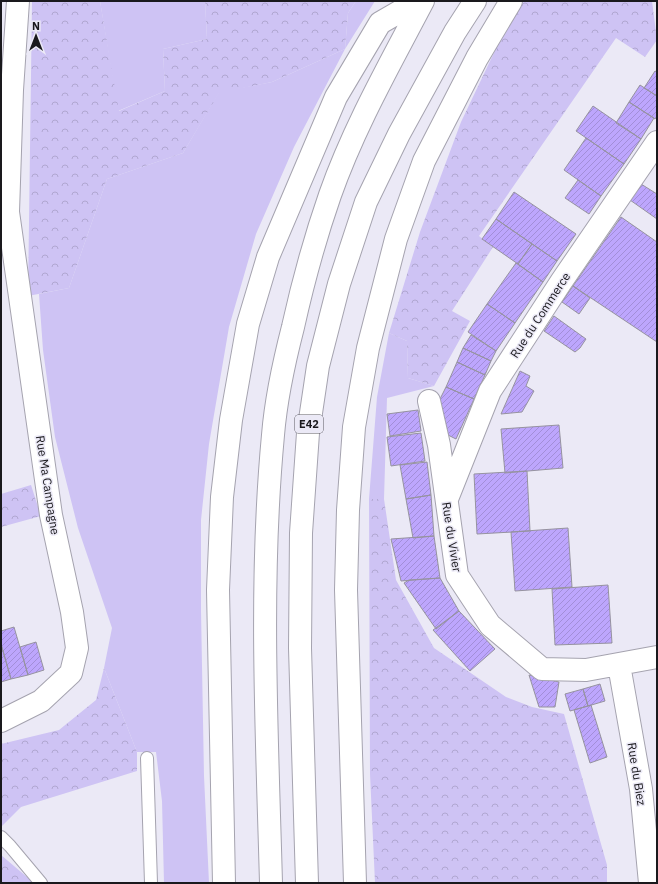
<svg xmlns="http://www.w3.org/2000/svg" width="658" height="884" font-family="'IBM Plex Sans',sans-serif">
<defs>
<pattern id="forest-crowns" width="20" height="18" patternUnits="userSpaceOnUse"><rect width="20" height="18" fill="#cec3f4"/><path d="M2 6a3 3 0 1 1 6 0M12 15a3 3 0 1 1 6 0" fill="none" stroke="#b0a7d1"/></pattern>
<pattern id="building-hatch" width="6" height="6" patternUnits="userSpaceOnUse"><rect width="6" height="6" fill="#bda6fd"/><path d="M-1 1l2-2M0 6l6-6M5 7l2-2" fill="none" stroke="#a28ed8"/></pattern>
</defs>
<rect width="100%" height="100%" fill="#ebe9f6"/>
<path fill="#cec3f4" d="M100 1H205L207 39 163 49 165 91 118 111Z
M356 1H375L345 49 294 147 256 234 229 327 209 444 201 520V611L204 776 209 883H164L162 801 156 752H137L104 668 112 628 78 528 55 437 43 350 39 294 69 288 107 179 183 153 219 92 272 82 345 49 348 13Z
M389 333 407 341 408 378 434 386 387 398 384 499H369L377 397Z"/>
<path fill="url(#forest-crowns)" d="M32 1H100L119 111 165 91 163 49 207 39 205 1H356L348 13 345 49 272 82 219 93 183 153 107 179 69 288 28 296Z
M524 1H652L657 40 645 57 616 38 479 236 493 247 452 311 470 321 434 386 408 378 407 341 389 333 420 232 461 122 501 38Z
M31 485 41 516 1 527V494Z
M369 499H384L396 580 434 648 506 697 532 707 564 714 607 865V883H375L370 774Z
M104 668 137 752V771L21 807 1 827V744L59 730 96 700Z
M1 855 34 883H1Z"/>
<path fill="url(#building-hatch)" stroke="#96939f" d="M655 71 657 72V96L644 88Z
M640 85 657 96V116L655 119 629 102Z
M629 102 654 118 641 139 616 123Z
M593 106 641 139 624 164 576 131Z
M586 138 624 164 601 196 564 170Z
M578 180 601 196 589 214 565 198Z
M641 184 657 194V219L630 200Z
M514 192 576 234 557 261 496 219Z
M621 217 657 242V342L573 286Z
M496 219 532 244 518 264 482 239Z
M532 244 557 261 543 282 518 264Z
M516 263 543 282 515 323 487 304Z
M573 286 590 298 579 314 562 302Z
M487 304 515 323 496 351 468 332Z
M554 316 586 339 580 348 575 352 544 331Z
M471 335 496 351 491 361 463 348Z
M463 348 491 361 485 375 457 362Z
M457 362 485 375 474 399 446 387Z
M520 371 530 376 526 386 534 391 522 412 501 414Z
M446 387 474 399 456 439 444 433 436 407Z
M418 410 421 431 390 436 387 414Z
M559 425 563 468 505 473 501 429Z
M421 433 425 461 391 466 387 437Z
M427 462 431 495 406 499 400 465Z
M527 471 530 531 477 534 474 474Z
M431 495 434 536 413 538 406 499Z
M568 528 572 587 515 591 511 532Z
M434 536 440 578 401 581 391 539Z
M440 578 459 611 436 629 404 583 409 580Z
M608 585 612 643 555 645 552 589Z
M459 611 495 649 470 671 433 630Z
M14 627 28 675 11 679 1 644V631Z
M36 642 44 670 28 675 20 647Z
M1 644 11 679 1 682Z
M529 675 559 682 555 707H539Z
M600 684 605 701 588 706 583 689Z
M583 689 588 706 570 711 565 694Z
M591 705 607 757 590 763 574 710Z"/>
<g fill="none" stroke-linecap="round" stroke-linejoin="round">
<g stroke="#a5a3af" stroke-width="14">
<path id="lane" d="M147 758 151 883
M1 837 10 846 41 883"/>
</g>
<g stroke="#a5a3af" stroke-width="24">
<path id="street" d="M429 401 439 445 457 575 490 625 542 669 586 670 657 657
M447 499 490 391 561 282 657 142
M619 665 641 789 650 883
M1 721 41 701 71 673 77 648 72 612 51 515 8 212 12 90 18 1"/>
</g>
<g stroke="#a5a3af" stroke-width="24">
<path id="highway" d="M224 883 218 590 222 497 231 420 248 324 268 257 336 97 380 23 418 1
M271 883C267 734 259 584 273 435 276 398 284 362 293 327 303 282 315 238 330 195 354 127 390 64 423 1
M307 883 300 648 301 533 308 433 318 366 339 284 366 202 399 134 455 32 475 1
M355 883 346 590 348 510 354 427 368 348 396 239 424 161 477 58 511 1"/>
</g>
<use href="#lane" stroke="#fff" stroke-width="12"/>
<use href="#street" stroke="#fff" stroke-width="22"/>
<use href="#highway" stroke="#fff" stroke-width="22"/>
</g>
<g text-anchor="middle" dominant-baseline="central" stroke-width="3" stroke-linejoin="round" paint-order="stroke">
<rect fill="#ebe9f6" stroke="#59575e" stroke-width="1" x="295" y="415" width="28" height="18" rx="3"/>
<g font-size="11" font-weight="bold" fill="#1a191d">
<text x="309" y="424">E42</text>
</g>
<g font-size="12" fill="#1a191d" stroke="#ebe9f6">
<text transform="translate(540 315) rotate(-57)">Rue du Commerce</text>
<text transform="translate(48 485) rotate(81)">Rue Ma Campagne</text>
<text transform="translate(452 537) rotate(81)">Rue du Vivier</text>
<text transform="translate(637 774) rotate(81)">Rue du Biez</text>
</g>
</g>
<rect width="658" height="884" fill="none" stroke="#1a191d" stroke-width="4"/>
<g transform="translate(36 36)" stroke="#ebe9f6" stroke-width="3" paint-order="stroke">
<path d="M0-3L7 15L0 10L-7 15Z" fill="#1a191d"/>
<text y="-6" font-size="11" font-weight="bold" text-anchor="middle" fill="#1a191d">N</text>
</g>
</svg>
